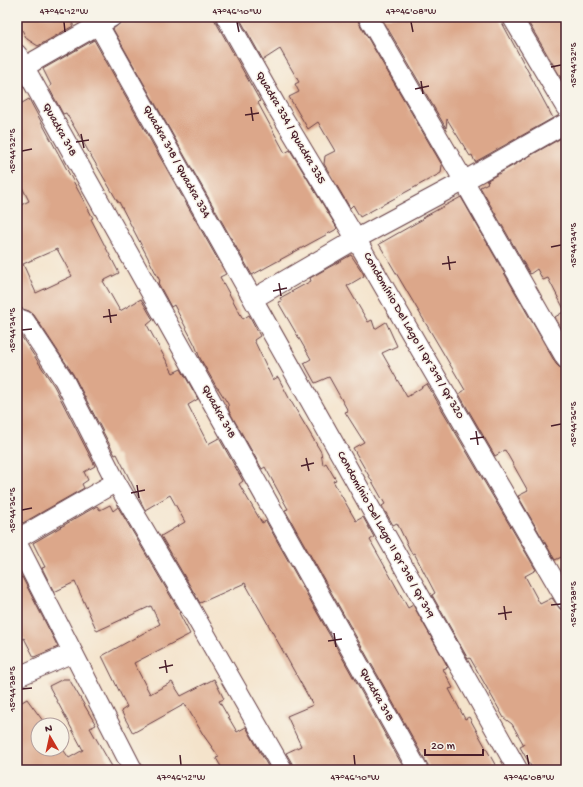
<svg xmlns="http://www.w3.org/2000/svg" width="583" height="787" font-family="'Gochi Hand',sans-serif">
<rect width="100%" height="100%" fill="#f7f3e8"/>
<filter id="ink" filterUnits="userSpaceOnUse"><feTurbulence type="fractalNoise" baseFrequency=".025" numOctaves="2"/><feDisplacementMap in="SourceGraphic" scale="8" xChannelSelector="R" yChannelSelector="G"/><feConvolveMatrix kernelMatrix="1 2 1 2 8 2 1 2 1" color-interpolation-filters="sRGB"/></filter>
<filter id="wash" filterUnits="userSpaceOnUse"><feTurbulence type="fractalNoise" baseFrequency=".012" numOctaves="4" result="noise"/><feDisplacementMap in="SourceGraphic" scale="16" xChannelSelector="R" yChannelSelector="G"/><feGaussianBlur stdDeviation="0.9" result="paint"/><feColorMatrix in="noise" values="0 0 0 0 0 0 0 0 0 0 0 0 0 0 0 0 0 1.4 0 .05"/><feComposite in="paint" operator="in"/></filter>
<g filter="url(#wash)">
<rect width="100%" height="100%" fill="#f4e3cb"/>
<g id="blocks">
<path fill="#dca78a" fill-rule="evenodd" d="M17 17H74L73 26 38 46 27 39 17 21Z
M128 17H213L260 101 258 103 285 153 290 150 337 228 335 230 252 275 113 29Z
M245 17H357L359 23 442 165 441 173 360 217 353 205 350 208 324 164 325 156 335 151 318 122 308 129 289 97 299 92 295 84 299 82 280 49 263 60 240 19Z
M381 17H499L553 118 475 162 472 155 470 156 447 119 446 128Z
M525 17H566V85L560 76Z
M94 40 226 274 220 277 243 319 249 315 260 336 254 340 273 380 278 377 289 398 321 452 323 465 326 463 336 480 333 481 356 521 363 517 374 537 370 540 393 581 408 608 413 605 448 667 443 669 453 688 449 689 465 719 469 717 498 770H429L428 765 285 510 288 509 265 467 262 469 229 411 228 404 218 388H217L200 358 195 345 174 305 171 307 158 283 160 281 119 202H118L66 113 63 114 49 88 51 85 43 69Z
M29 99 93 218 91 219 119 273 103 281 120 311 141 299 153 320 147 325 173 373 181 369 198 399 188 405 208 444 219 438 243 481 239 484 262 523 266 521 405 770H294L293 765 286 753 301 746 287 716 313 705 245 583 200 603 161 536 185 522 170 495 145 510 117 454 115 455 73 374 34 315 29 311 17 307V207L29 201 17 177V106ZM57 249 72 276 36 293 23 264Z
M563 137 566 143V337L555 317 565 311 548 278 543 280 537 269 530 274 480 187 488 183 487 182 489 181H486Z
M461 197 556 364 561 369 566 370V555L555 560 518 496 528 491 505 450 495 456 459 394 465 390 379 244 423 219 422 218Z
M351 255 363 273 364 276 347 286 368 322 372 320 375 329 386 322 397 346 382 353 407 397 427 384 536 570 525 576 540 604 552 598 560 609 566 611V770H533L520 747 524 745 512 724 504 718 470 658 468 659 432 595 435 593 414 553 412 554 397 523 393 525 382 506 385 504 353 448 364 442 345 412 348 411 329 377 315 383 304 363 311 359 278 302 282 301 280 298 311 281 310 278Z
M17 330 54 386 95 466 84 472 88 480 82 484 84 488 23 523 21 521 17 524Z
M110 505 113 511 118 507 180 612 179 613 190 634 134 663 150 694 172 682 181 696 214 679 224 699 219 701 237 732 246 727 270 770H223L216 758 219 757 204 736 185 704 133 733 121 711 127 707 102 656 160 624 151 606 97 631 75 582 54 592 42 568 45 567 33 543 97 506 100 510Z
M22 577 58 647 34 657 24 638 17 642V579Z
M63 679H69L96 725 90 728 114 770H17V705L27 699 46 725H38V749L62 748 69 758 83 750 49 686Z"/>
</g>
</g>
<g filter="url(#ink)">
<use href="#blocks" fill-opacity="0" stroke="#643c43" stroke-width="1"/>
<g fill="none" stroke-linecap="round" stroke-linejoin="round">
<g stroke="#643c43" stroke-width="21">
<path id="minor" d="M94 17 518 770
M226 17 278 109 356 239 566 600
M368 17 464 181 566 359
M512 17 566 108
M17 54 418 770
M24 67 112 17
M253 299 356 239 464 181 566 123
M17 318 25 321 64 380 116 482 17 539
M116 482 187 602 283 770
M17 543 133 770
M17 677 72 653"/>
</g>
<use href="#minor" stroke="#fff" stroke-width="19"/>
</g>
</g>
<path fill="none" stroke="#4a1f2b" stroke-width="1.5" d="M64 22 65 32M237 22 239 32M411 22 413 32M551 67 561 65M421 81 423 94M415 89 429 86M251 107 253 121M245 115 259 113M81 134 84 148M76 142 89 140M22 151 32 149M551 247 561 245M448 256 450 270M442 264 456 262M279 283 281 296M273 291 287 288M109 309 111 323M103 317 117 315M22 330 32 329M551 426 561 424M476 431 478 445M470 439 484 437M306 458 309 471M301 466 314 463M137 485 139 498M131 493 145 490M22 510 32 508M551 605 561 604M504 606 506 620M498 614 512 612M334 633 336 647M328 641 342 639M165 660 167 673M159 668 173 665M22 689 32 688M180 755 181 765M354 755 355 765M527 755 529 765"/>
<g text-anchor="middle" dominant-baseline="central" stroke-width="3" stroke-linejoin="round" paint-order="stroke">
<g font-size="12" fill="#4a1f2b" stroke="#f7f3e8">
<text transform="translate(290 128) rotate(60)">Quadra 334 / Quadra 335</text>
<text transform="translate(59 130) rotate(61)">Quadra 318</text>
<text transform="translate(176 162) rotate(61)">Quadra 318 / Quadra 334</text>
<text transform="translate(413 336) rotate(60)">Condomínio Del Lago II Qr 319 / Qr 320</text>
<text transform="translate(218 412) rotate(61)">Quadra 318</text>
<text transform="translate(385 535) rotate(61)">Condomínio Del Lago II Qr 318 / Qr 319</text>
<text transform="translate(376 695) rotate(61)">Quadra 318</text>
</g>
</g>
<rect width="583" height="787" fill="none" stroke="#f7f3e8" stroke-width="44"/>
<g transform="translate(50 737) rotate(351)"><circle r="19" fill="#f7f3e8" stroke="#b29e9c"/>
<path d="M0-3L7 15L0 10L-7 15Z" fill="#c8321e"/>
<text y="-6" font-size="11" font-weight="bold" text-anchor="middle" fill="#4a1f2b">N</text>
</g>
<path d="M425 749v6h58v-6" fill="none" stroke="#4a1f2b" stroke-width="2"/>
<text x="431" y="749" font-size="12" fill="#4a1f2b" stroke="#f7f3e8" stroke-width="3" paint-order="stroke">20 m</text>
<rect x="22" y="22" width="539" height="743" fill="none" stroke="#4a1f2b" stroke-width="1.5"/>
<g font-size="10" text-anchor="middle" fill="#4a1f2b">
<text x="64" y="14">47°46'12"W</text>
<text x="237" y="14">47°46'10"W</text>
<text x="411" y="14">47°46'08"W</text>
<text transform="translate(572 65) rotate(-90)" y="4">15°44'32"S</text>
<text transform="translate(11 151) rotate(-90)" y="4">15°44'32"S</text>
<text transform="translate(572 245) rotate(-90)" y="4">15°44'34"S</text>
<text transform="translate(11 330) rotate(-90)" y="4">15°44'34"S</text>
<text transform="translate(572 424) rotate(-90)" y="4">15°44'36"S</text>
<text transform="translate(11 510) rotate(-90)" y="4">15°44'36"S</text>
<text transform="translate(572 604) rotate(-90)" y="4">15°44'38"S</text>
<text transform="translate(11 689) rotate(-90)" y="4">15°44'38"S</text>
<text x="181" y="780">47°46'12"W</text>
<text x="355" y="780">47°46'10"W</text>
<text x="529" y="780">47°46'08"W</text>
</g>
</svg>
